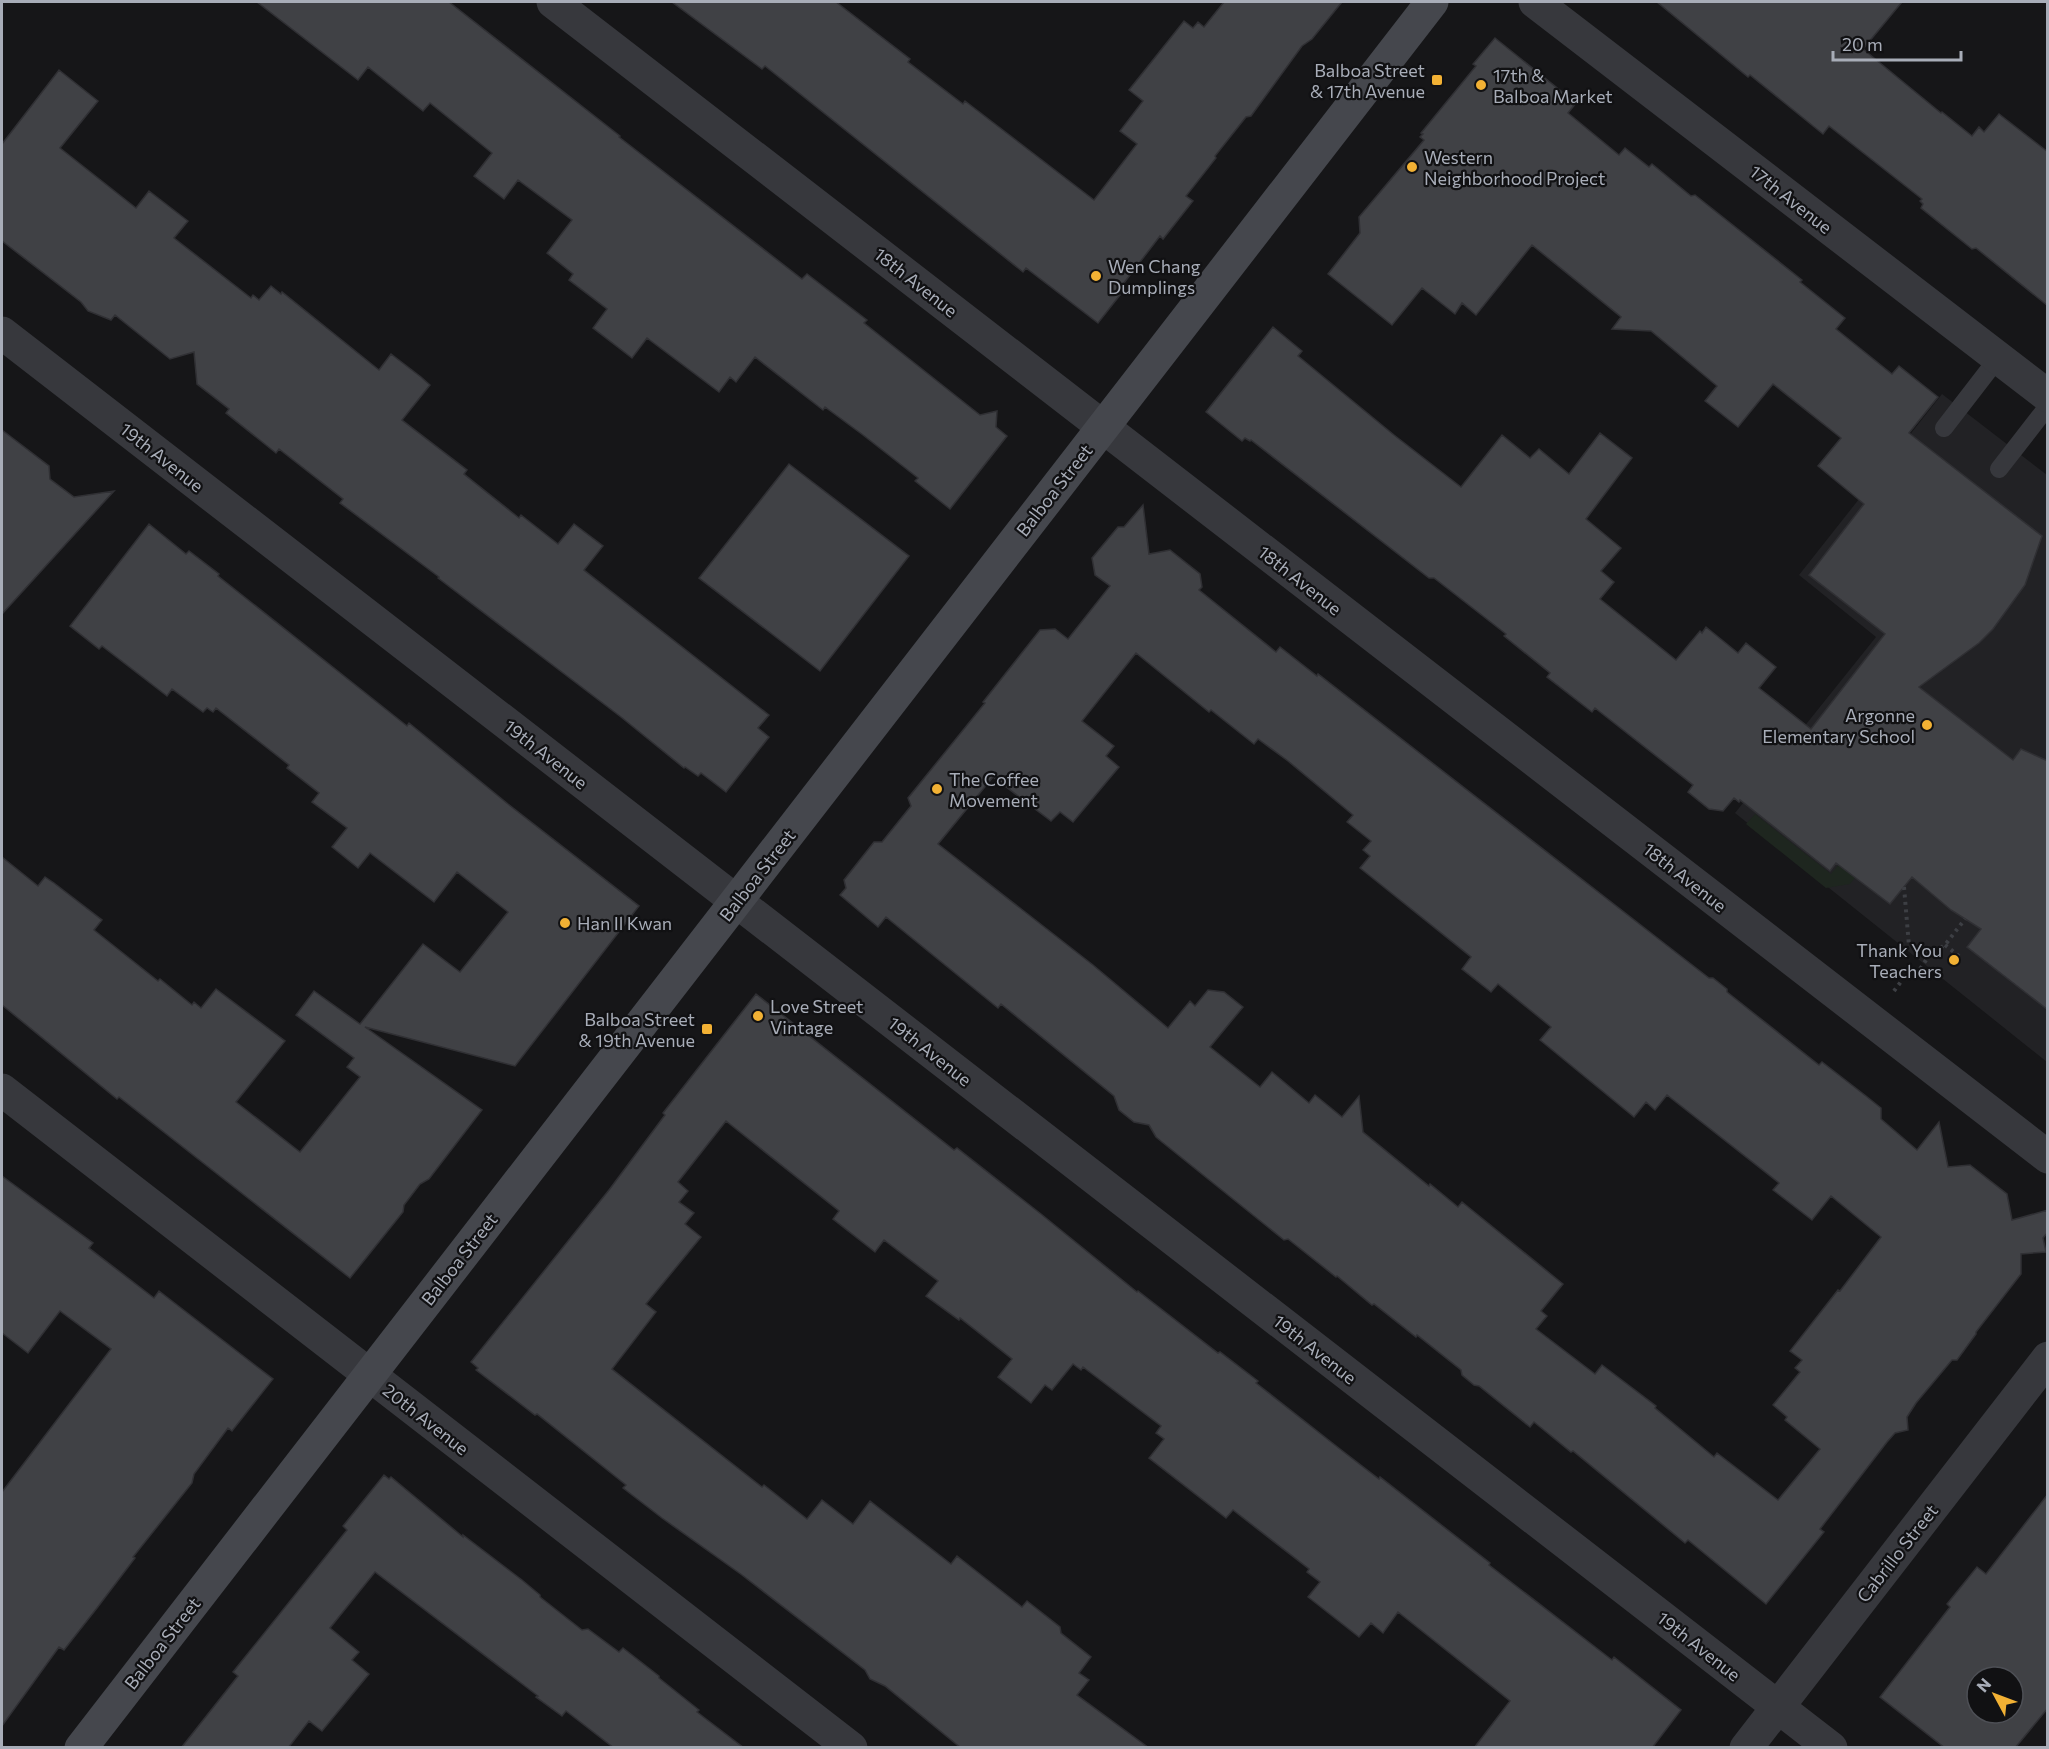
<svg xmlns="http://www.w3.org/2000/svg" width="2049" height="1749" font-family="Commissioner,sans-serif">
<rect width="100%" height="100%" fill="#161618"/>
<path fill="#222225" d="M1942 394 2047 475V1062L1735 813 1876 637 1799 575Z"/>
<path fill="#1e261f" d="M1755 814 1831 874 1864 833 1880 846 1850 884 1826 888 1746 824Z"/>
<path fill="#404145" stroke="#303034" stroke-width="1.5" fill-rule="evenodd" d="M257 2H449L620 136 619 137 802 279 807 274 867 320 864 323 980 415 997 411 996 427 1007 436 950 509 915 481 918 478 863 435 825 407 823 410 755 357 736 382 730 377 719 392 647 338 632 358 593 328 607 309 569 280 573 274 547 253 572 220 518 180 504 199 474 176 492 153 430 103 423 111 368 67 358 80Z
M672 2H836L910 59 908 62 963 104 965 101 1094 200 1137 144 1120 131 1143 101 1129 90 1184 21 1193 28 1198 22 1204 27 1224 2H1342L1312 39 1302 46 1251 116 1246 117 1215 156 1216 158 1186 196 1193 201 1163 239 1160 236 1117 292 1120 295 1098 323 1026 268 1023 272 765 66 762 69Z
M1657 2H1902L1863 49 1941 113 1942 112 1972 136 1979 127 1984 132 1999 114 2048 152V306L1976 248 1972 249 1921 208 1923 204 1920 201 1922 199 1829 126 1823 134 1750 75 1748 77Z
M1495 38 1576 103 1568 113 1619 155 1625 148 1649 167 1652 164 1691 196 1695 195 1802 280 1800 282 1845 318 1836 329 1892 374 1899 366 1938 397 1909 433 2042 536 2025 585 1993 629 1979 643 1919 687 2013 760 2021 749 2048 761V1010L1967 947 1981 929 1951 910 1912 877 1890 904 1836 863 1830 871 1740 800 1739 802 1734 798 1723 811 1709 809 1688 792 1693 785 1595 708 1592 712 1547 677 1550 673 1504 636 1506 634 1434 578H1429L1251 440 1250 441 1245 438 1242 441 1206 412 1273 327 1302 351 1298 356 1394 435 1461 487 1502 435 1530 458 1539 449 1569 474 1600 433 1632 458 1586 519 1621 548 1601 571 1614 582 1600 599 1676 660 1700 631 1702 633 1706 627 1738 653 1746 643 1776 667 1759 688 1811 729 1885 634 1809 575 1864 504 1818 466 1841 438 1773 384 1738 427 1705 401 1717 386 1651 331 1612 329 1621 317 1532 245 1476 315 1462 303 1455 314 1422 288 1392 325 1328 274 1360 233 1359 217 1424 140 1420 137 1423 134 1421 133 1476 66 1473 64Z
M59 70 98 101 60 148 136 208 149 191 188 221 174 238 251 298 253 295 259 300 271 286 281 294 282 292 379 370 391 354 421 377 430 385 402 420 467 470 464 474 519 518 521 515 558 544 574 524 603 546 584 570 769 715 758 728 769 737 726 792 701 773 698 776 685 767 684 768 621 717 438 578 439 577 340 503 343 499 279 449 276 453 226 413 229 409 197 384 194 352 170 359 115 315 111 320 88 311 81 302 2 241V144Z
M2 430 49 466 50 479 74 497 114 491 2 614Z
M789 464 909 556 820 671 699 578Z
M1143 505 1149 554 1170 550 1200 574 1202 587 1199 590 1276 652 1280 647 1317 676 1318 674 1669 947 1709 978H1713L1727 989V992L1819 1065 1822 1062 1866 1096 1881 1108V1119L1917 1150 1939 1122 1948 1167 1970 1165 2007 1194 2012 1220 2048 1210V1232L2043 1238 2046 1252 2021 1254V1274L1976 1332V1334L1957 1360H1952L1916 1403 1907 1417 1908 1430 1895 1433 1887 1442 1820 1529 1824 1532 1766 1604 1688 1540 1685 1543 1573 1451 1571 1452 1534 1422 1530 1427 1479 1386 1474 1385 1462 1375 1461 1370 1417 1335 1416 1337 1374 1304 1372 1305 1337 1276 1336 1277 1288 1239 1284 1240 1162 1142 1156 1137 1149 1125 1134 1122 1119 1110 1114 1096 1001 1004 998 1008 886 917 878 927 840 895 846 888 844 880 874 842H882L911 806 908 798 985 703 983 702 1040 630 1055 629 1068 639 1110 586 1095 575 1092 558 1118 527H1124ZM1136 653 1209 712 1211 710 1254 744 1258 739 1288 761 1353 815 1347 822 1371 841 1363 850 1370 856 1360 868 1471 957 1462 969 1491 992 1498 984 1551 1027 1540 1040 1634 1117 1646 1102 1655 1110 1667 1095 1779 1183 1773 1190 1812 1220 1831 1196 1881 1237 1840 1291 1838 1290 1790 1351 1802 1360 1795 1368 1800 1372 1773 1405 1787 1417 1785 1420 1820 1449 1778 1500 1717 1453 1714 1457 1655 1408 1656 1406 1602 1365 1595 1374 1536 1329 1547 1316 1541 1311 1563 1284 1462 1202 1458 1207 1430 1184 1429 1186 1363 1132 1359 1096 1342 1117 1315 1095 1309 1103 1272 1072 1260 1087 1210 1047 1243 1007 1224 992 1208 990 1195 1006 1190 1001 1168 1028 1093 965 938 844 993 777 1051 821 1060 812 1073 822 1119 767 1106 756 1114 746 1082 721Z
M149 524 186 554 189 551 219 574 218 576 407 726 409 723 508 804 639 906 515 1066 365 1027 482 1110 429 1179 420 1184 404 1205 403 1212 350 1278 119 1097 117 1099 2 1005V857L38 886 45 877 54 883 102 920 94 930 158 981 160 979 192 1005 194 1002 201 1008 216 989 285 1041 236 1102 300 1152 360 1077 347 1067 354 1058 296 1015 314 991 360 1024 423 944 460 972 508 912 457 872 434 902 370 853 358 868 332 847 347 828 312 802 319 793 287 768 289 765 216 708 213 712 207 708 203 712 172 689 167 696 102 646 99 649 70 626Z
M756 994 954 1150 957 1148 1041 1214 1137 1292 1138 1291 1218 1353 1220 1352 1258 1381 1256 1383 1340 1449 1379 1479 1380 1477 1490 1563 1489 1565 1612 1660 1614 1657 1681 1710 1652 1748H1474L1510 1701 1398 1612 1383 1633 1371 1623 1359 1637 1308 1597 1320 1582 1307 1572 1309 1569 1233 1510 1226 1518 1149 1458 1164 1439 1156 1433 1161 1426 1083 1367 1081 1370 1073 1364 1052 1390 1045 1385 1031 1403 998 1377 1012 1359 960 1318 959 1320 926 1296 938 1281 884 1240 875 1252 833 1219 839 1211 726 1121 678 1182 688 1191 679 1202 694 1213 685 1224 701 1237 646 1304 656 1312 612 1369 762 1487 764 1485 807 1519 822 1500 853 1524 870 1501 951 1564 957 1556 1022 1607 1027 1601 1060 1627 1061 1633 1091 1657 1079 1673 1089 1680 1077 1695 1149 1748H961L885 1686 870 1679 865 1670 742 1575 662 1518 623 1488 626 1485 537 1414 535 1415 476 1370 478 1368 471 1362 609 1190 665 1115 663 1113Z
M2 1176 93 1243 89 1248 154 1298 159 1291 273 1379 232 1431 228 1428 194 1474 192 1483 133 1557 135 1558 97 1608 64 1650 59 1647 2 1726V1492L111 1349 60 1311 28 1353 2 1333Z
M384 1475 389 1479 391 1477 463 1537V1535L522 1580 540 1595V1597L582 1630 588 1629 619 1652 623 1648 659 1676V1678L699 1710 697 1712 744 1748H614L566 1711 562 1716 536 1697 538 1696 375 1572 330 1628 359 1652 352 1660 369 1674 322 1731 309 1721 288 1748H181L238 1676 233 1672 347 1530 343 1526Z
M2048 1494V1708L2015 1748H1945L1880 1697 1950 1607 1947 1604 1977 1567 1986 1574ZM1977 1677H2013V1713H1977Z"/>
<g fill="none" stroke-linecap="round" stroke-linejoin="round">
<path stroke="#3d3f44" stroke-width="4" stroke-dasharray="3 4.5" stroke-linecap="butt" d="M1904 887 1909 946
M1945 945 1960 957
M1916 975 1930 954 1945 945 1965 919
M1894 991 1903 979"/>
<path stroke="#37383d" stroke-width="18" d="M1944 428 1998 358
M1999 469 2048 406"/>
<path stroke="#37383d" stroke-width="33" d="M553 2 2048 1157
M1535 2 2048 396
M2 333 1831 1748
M2 1090 851 1748
M1746 1748 2048 1358"/>
<path stroke="#45474d" stroke-width="33" d="M81 1748 1432 2"/>
</g>
<g fill="#f2b134" stroke="#111113" stroke-width="2">
<rect x="1431" y="74" width="12" height="12" rx="3"/>
<circle cx="1481" cy="85" r="6"/>
<circle cx="1412" cy="167" r="6"/>
<circle cx="1096" cy="276" r="6"/>
<circle cx="1927" cy="725" r="6"/>
<circle cx="937" cy="789" r="6"/>
<circle cx="565" cy="923" r="6"/>
<circle cx="1954" cy="960" r="6"/>
<circle cx="758" cy="1016" r="6"/>
<rect x="701" y="1023" width="12" height="12" rx="3"/>
</g>
<g text-anchor="middle" dominant-baseline="central" stroke-width="4.5" stroke-linejoin="round" paint-order="stroke">
<g font-size="18" fill="#a8adb8" stroke="#111113" text-anchor="start">
<text x="1425" y="70" text-anchor="end">Balboa Street<tspan x="1425" dy="21">&amp; 17th Avenue</tspan></text>
<text x="1493" y="75">17th &amp;<tspan x="1493" dy="21">Balboa Market</tspan></text>
<text x="1424" y="157">Western<tspan x="1424" dy="21">Neighborhood Project</tspan></text>
<text x="1108" y="266">Wen Chang<tspan x="1108" dy="21">Dumplings</tspan></text>
<text x="1915" y="715" text-anchor="end">Argonne<tspan x="1915" dy="21">Elementary School</tspan></text>
<text x="949" y="779">The Coffee<tspan x="949" dy="21">Movement</tspan></text>
<text x="577" y="923">Han Il Kwan</text>
<text x="1942" y="950" text-anchor="end">Thank You<tspan x="1942" dy="21">Teachers</tspan></text>
<text x="770" y="1006">Love Street<tspan x="770" dy="21">Vintage</tspan></text>
<text x="695" y="1019" text-anchor="end">Balboa Street<tspan x="695" dy="21">&amp; 19th Avenue</tspan></text>
</g>
<g font-size="18" fill="#a8adb8" stroke="#111113">
<text transform="translate(1791 199) rotate(38)">17th Avenue</text>
<text transform="translate(916 282) rotate(38)">18th Avenue</text>
<text transform="translate(162 457) rotate(38)">19th Avenue</text>
<text transform="translate(1054 490) rotate(-52)">Balboa Street</text>
<text transform="translate(1300 580) rotate(38)">18th Avenue</text>
<text transform="translate(546 754) rotate(38)">19th Avenue</text>
<text transform="translate(757 875) rotate(-52)">Balboa Street</text>
<text transform="translate(1685 877) rotate(38)">18th Avenue</text>
<text transform="translate(930 1051) rotate(38)">19th Avenue</text>
<text transform="translate(459 1259) rotate(-52)">Balboa Street</text>
<text transform="translate(1315 1349) rotate(38)">19th Avenue</text>
<text transform="translate(426 1419) rotate(38)">20th Avenue</text>
<text transform="translate(1897 1553) rotate(-52)">Cabrillo Street</text>
<text transform="translate(162 1643) rotate(-52)">Balboa Street</text>
<text transform="translate(1699 1646) rotate(38)">19th Avenue</text>
</g>
</g>
<rect width="2049" height="1749" fill="none" stroke="#a8adb8" stroke-width="6"/>
<g transform="translate(1995 1695) rotate(311)"><circle r="28" fill="#111113" stroke="#4d4f55" stroke-width="1.5"/>
<path d="M0-4.5L10 22L0 15L-10 22Z" fill="#f2b134"/>
<text y="-9" font-size="16" font-weight="bold" text-anchor="middle" fill="#a8adb8">N</text>
</g>
<path d="M1833 51v9h128v-9" fill="none" stroke="#a8adb8" stroke-width="3"/>
<text x="1842" y="51" font-size="18" fill="#a8adb8" stroke="#111113" stroke-width="4.5" paint-order="stroke">20 m</text>
</svg>
